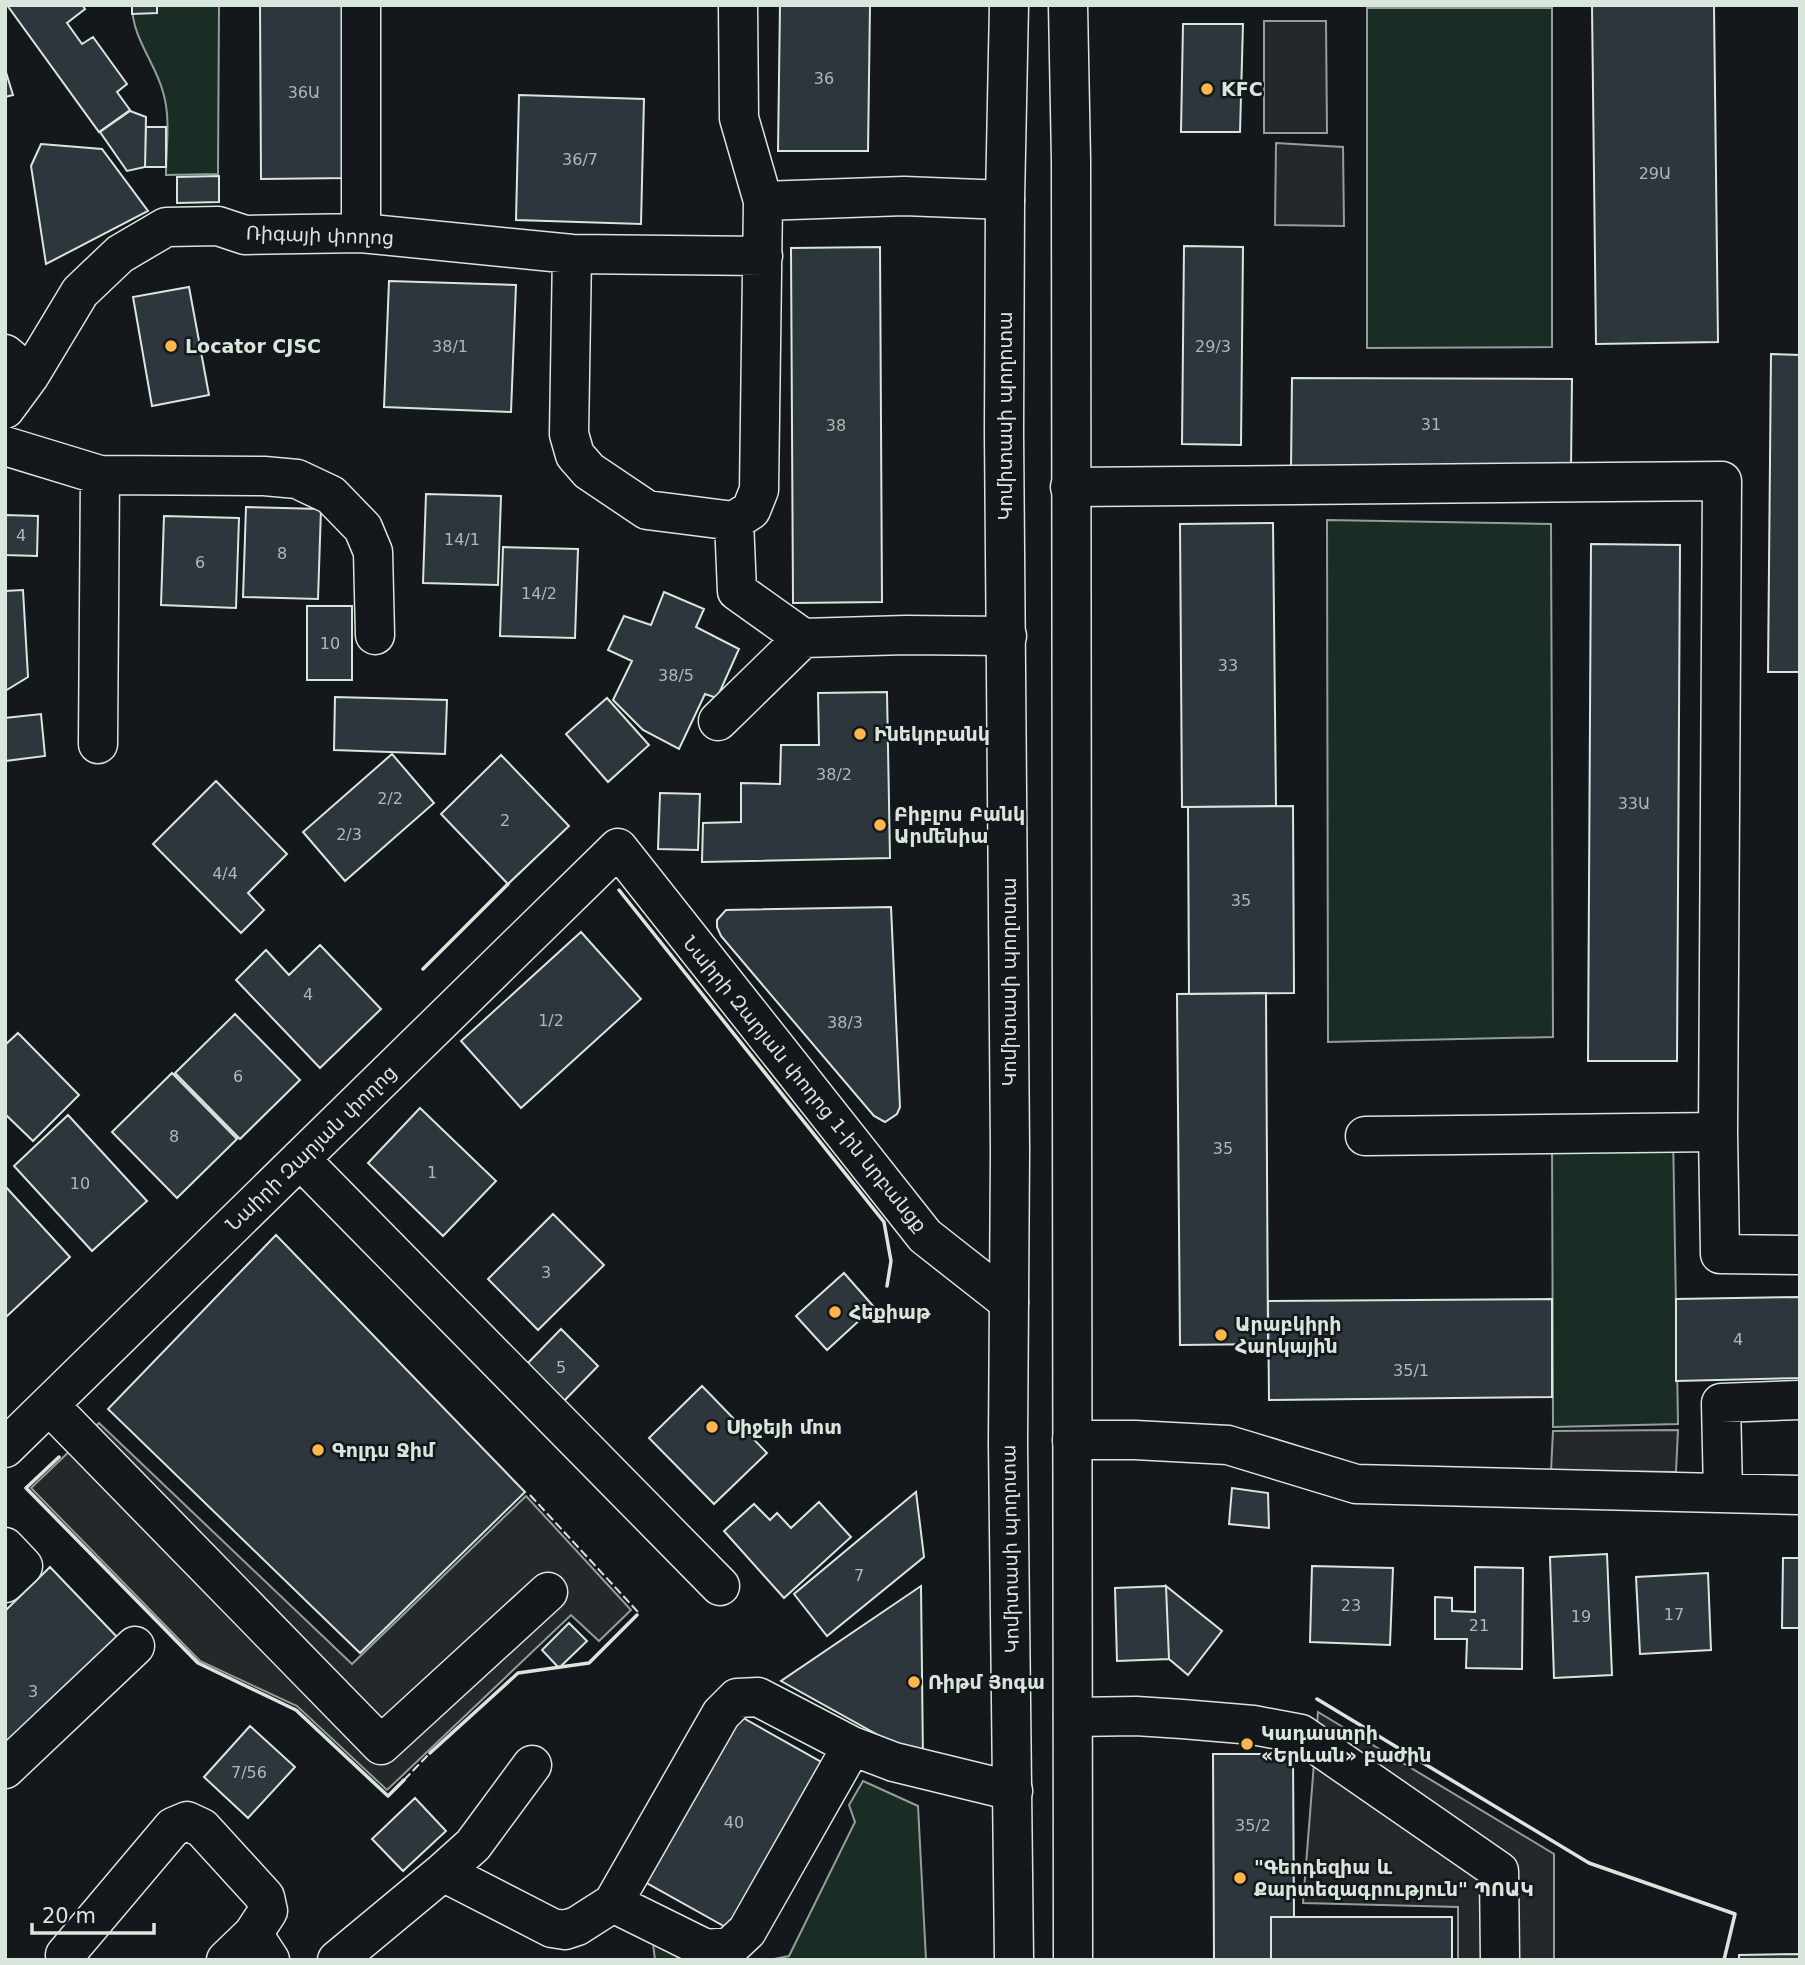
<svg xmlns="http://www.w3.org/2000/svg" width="1805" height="1965" font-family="'DejaVu Sans','Noto Sans Armenian',sans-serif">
<rect width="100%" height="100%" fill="#14181c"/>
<path fill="#1a2d24" stroke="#939e99" stroke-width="2" d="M132 5H219L218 174 166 175C166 149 171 118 163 92 155 62 132 38 132 5Z
M1367 8H1552V347L1367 348Z
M1327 520 1551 524 1553 1037 1328 1042Z
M1673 1132 1678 1424 1553 1427 1552 1134Z
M863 1781 918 1806 926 1960H769L789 1956 855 1822 849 1805Z
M653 1943 683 1960H655Z"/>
<path fill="#24282b" stroke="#939e99" stroke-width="2" d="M1264 21H1326L1327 133H1264Z
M1276 143 1343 147 1344 226 1275 225Z
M99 1423 352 1664 526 1496 631 1610 599 1641 571 1615 387 1790 297 1706 200 1661 31 1488Z
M1678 1430 1676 1472 1551 1471 1553 1431Z
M1318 1712 1554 1854V1960H1458V1907L1303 1903Z"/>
<path fill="#2c363c" stroke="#d8e6dc" stroke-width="2" d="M7 5H82L85 9 67 23 82 44 93 37 127 84 117 92 130 110 99 132Z
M132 5H157V13L132 14Z
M260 5H348L349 178 261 179Z
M780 5H870L868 151H778Z
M1592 5H1714L1718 342 1596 344Z
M1183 24H1243L1240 132H1181Z
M5 69 13 95 5 97Z
M519 95 644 99 641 224 516 220Z
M130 111 146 117 145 167 127 171 100 132Z
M146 127H166V167H145Z
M41 144 102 149 148 211 46 264 31 166Z
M219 176V202L177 203V177Z
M1184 246 1243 247 1241 445 1182 444Z
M880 247 882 602 793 603 791 248Z
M389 281 516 285 511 412 384 407Z
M189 287 209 395 152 406 133 297Z
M1771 354 1800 355V672H1768Z
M1292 378 1572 379 1571 470 1291 469Z
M426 494 501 496 498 585 423 583Z
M246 507 321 509 318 599 243 597Z
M5 515 38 516 37 556 5 555Z
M164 516 239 518 236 608 161 605Z
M1273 523 1276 806 1182 807 1180 524Z
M1591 544 1680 545 1677 1061H1588Z
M503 547 578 549 575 638 500 636Z
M23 590 28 677 5 691V591Z
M664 592 704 609 696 627 739 649 717 698 705 694 679 749 643 730 613 700 632 661 608 650 624 616 651 625Z
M307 606H352V680H307Z
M887 692 890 858 702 862 703 823 741 822V783L780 784 781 745H819L818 693Z
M335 697 447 700 445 754 334 750Z
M607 698 649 745 608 782 566 734Z
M41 714 45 756 5 761V718Z
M392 754 434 803 345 881 303 832Z
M501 755 569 826 508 884 441 814Z
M216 781 287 854 248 893 264 910 241 933 153 844Z
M660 793 700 794 698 850 658 849Z
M1293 806 1294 993 1189 994 1188 807Z
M891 907 900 1107 897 1114 885 1122 874 1116 721 936 717 927V920L726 910Z
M581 932 641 999 521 1108 461 1041Z
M320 945 381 1009 320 1068 236 980 266 950 289 975Z
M1266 993 1268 1344 1180 1345 1177 994Z
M235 1014 300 1080 240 1139 175 1073Z
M18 1033 79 1095 33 1141 5 1114V1045Z
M172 1073 237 1139 177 1198 112 1132Z
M420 1108 496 1181 443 1236 368 1163Z
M68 1115 147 1201 92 1251 14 1166Z
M5 1186 70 1257 5 1318Z
M553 1214 604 1265 538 1330 488 1279Z
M276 1235 525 1492 360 1653 108 1409Z
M844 1273 874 1307 827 1350 796 1316Z
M1800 1297V1378L1676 1381V1299Z
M1552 1299V1397L1269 1400 1268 1301Z
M561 1329 598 1366 561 1404 524 1367Z
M702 1386 767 1453 714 1504 649 1438Z
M1232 1488 1268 1493 1269 1528 1229 1524Z
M916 1492 924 1557 827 1636 794 1594Z
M819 1502 851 1537 784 1598 724 1531 754 1504 770 1520 777 1513 791 1528Z
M1607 1554 1612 1675 1554 1678 1550 1557Z
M1783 1558H1800V1628H1782Z
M1312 1566 1393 1568 1390 1645 1310 1642Z
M50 1567 117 1637 5 1746V1611Z
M1475 1567 1523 1568 1522 1669 1466 1668 1467 1639H1435V1597L1452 1598V1611L1475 1612Z
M1708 1573 1711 1650 1640 1654 1636 1577Z
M921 1586 923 1760 781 1681Z
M1166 1586 1169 1659 1117 1661 1115 1588Z
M1166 1586 1222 1631 1188 1675 1169 1659Z
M569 1623 587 1641 559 1668 542 1650Z
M738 1715 823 1763 729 1929 645 1882Z
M250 1726 295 1767 248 1818 204 1777Z
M1213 1754H1293L1294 1917H1271V1960H1214Z
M415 1798 446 1831 403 1871 372 1839Z
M1271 1917H1452V1960H1271Z
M1800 1954V1960H1739V1955Z"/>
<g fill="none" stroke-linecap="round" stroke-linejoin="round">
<g stroke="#d8e6dc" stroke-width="41">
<path id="minor" d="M738 5 739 118 763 201
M361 233V5
M572 254 569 434 575 455 589 471 647 510 734 521 751 510 759 490 763 201 904 196 1005 200
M5 354 30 375
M5 409 30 375 80 292 120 254 166 227 218 226 245 235 361 233 572 254 763 256
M5 446 100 475 264 476 297 479 331 495 363 528 373 552 375 635
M1070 487 1722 481 1718 1132 1365 1136
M734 521 737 591 803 638
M718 721 803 638 906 635 1007 636
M98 744 100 475
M1718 1132 1720 1254 1800 1255
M300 1159 720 1586
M49 1405 381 1745 548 1592
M1072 1440H1135L1228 1445 1356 1484 1800 1495
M5 1448 618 848 925 1236 1009 1302
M1723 1493 1721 1403 1800 1400
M5 1547 23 1566 5 1583
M1073 1717 1136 1716 1182 1719 1253 1725 1301 1734 1499 1871 1500 1960
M532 1765 473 1845 443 1872 552 1928 565 1930 577 1926 613 1903 721 1714 737 1698 758 1697 852 1746 894 1762 1013 1791
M5 1769 135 1646
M613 1903 706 1949 730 1947 747 1931 852 1746
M65 1955 173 1827 187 1821 202 1828 265 1897 268 1911 253 1934
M226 1960 253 1934 270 1960
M337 1960 443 1872"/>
</g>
<g stroke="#d8e6dc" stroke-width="41">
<path id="major" d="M1009 5 1005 200 1004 433 1010 1151 1008 1443 1014 1960
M1068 5 1071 161 1073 1960"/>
</g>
<use href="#minor" stroke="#14181c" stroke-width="38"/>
<use href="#major" stroke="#14181c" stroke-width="38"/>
<path stroke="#d8e6dc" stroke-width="2" stroke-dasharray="9 3.5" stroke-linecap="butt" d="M530 1495 638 1612
M404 1780 430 1753"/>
<path stroke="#d8e6dc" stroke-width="3.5" d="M619 890 884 1222 891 1261 887 1286
M423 969 508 884
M59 1457 26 1488 198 1663 296 1710 388 1796 404 1780
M1317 1699 1589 1863 1735 1914 1724 1960
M430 1753 518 1673 589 1663 637 1615"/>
</g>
<g fill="#ffb74d" stroke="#14181c" stroke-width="2.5">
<circle cx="1207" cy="89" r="7"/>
<circle cx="171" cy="346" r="7"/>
<circle cx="860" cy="734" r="7"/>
<circle cx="880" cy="825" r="7"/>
<circle cx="835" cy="1312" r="7"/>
<circle cx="1221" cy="1335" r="7"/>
<circle cx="712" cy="1427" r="7"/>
<circle cx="318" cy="1450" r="7"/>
<circle cx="914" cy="1682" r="7"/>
<circle cx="1247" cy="1744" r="7"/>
<circle cx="1240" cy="1878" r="7"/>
</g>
<g text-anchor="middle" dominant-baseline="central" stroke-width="5" stroke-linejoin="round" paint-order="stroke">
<g font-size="16" fill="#adbab4">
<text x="824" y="78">36</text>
<text x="304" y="92">36Ա</text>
<text x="580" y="159">36/7</text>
<text x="1655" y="173">29Ա</text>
<text x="450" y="346">38/1</text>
<text x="1213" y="346">29/3</text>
<text x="1431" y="424">31</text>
<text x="836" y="425">38</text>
<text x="21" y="535">4</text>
<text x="462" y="539">14/1</text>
<text x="282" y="553">8</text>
<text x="200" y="562">6</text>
<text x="539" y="593">14/2</text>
<text x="330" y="643">10</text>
<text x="1228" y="665">33</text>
<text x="676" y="675">38/5</text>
<text x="834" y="774">38/2</text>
<text x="390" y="798">2/2</text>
<text x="1634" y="803">33Ա</text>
<text x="505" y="820">2</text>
<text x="349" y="834">2/3</text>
<text x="225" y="873">4/4</text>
<text x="1241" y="900">35</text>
<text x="308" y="994">4</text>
<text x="551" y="1020">1/2</text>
<text x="845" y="1022">38/3</text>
<text x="238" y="1076">6</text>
<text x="174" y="1136">8</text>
<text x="1223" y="1148">35</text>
<text x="432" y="1172">1</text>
<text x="80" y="1183">10</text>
<text x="546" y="1272">3</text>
<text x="1738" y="1339">4</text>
<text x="561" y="1367">5</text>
<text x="1411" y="1370">35/1</text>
<text x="859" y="1575">7</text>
<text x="1351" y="1605">23</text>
<text x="1674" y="1614">17</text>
<text x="1581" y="1616">19</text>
<text x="1479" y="1625">21</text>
<text x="33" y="1691">3</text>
<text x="249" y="1772">7/56</text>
<text x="734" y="1822">40</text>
<text x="1253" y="1825">35/2</text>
</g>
<g font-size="19" font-weight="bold" fill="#d8e6dc" stroke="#14181c" text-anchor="start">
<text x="1221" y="89">KFC</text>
<text x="185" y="346">Locator CJSC</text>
<text x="874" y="734">Ինեկոբանկ</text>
<text x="894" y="814">Բիբլոս Բանկ<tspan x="894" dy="22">Արմենիա</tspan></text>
<text x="849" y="1312">Հեքիաթ</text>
<text x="1235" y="1324">Արաբկիրի<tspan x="1235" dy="22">Հարկային</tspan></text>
<text x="726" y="1427">Սիջեյի մոտ</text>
<text x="332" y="1450">Գոլդս Ջիմ</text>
<text x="928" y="1682">Ռիթմ Յոգա</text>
<text x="1261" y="1733">Կադաստրի<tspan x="1261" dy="22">«Երևան» բաժին</tspan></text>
<text x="1254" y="1867">"Գեոդեզիա և<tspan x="1254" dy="22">Քարտեզագրություն" ՊՈԱԿ</tspan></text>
</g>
<g font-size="19" fill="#d8e6dc" stroke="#14181c">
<text transform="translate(320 235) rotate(2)">Ռիգայի փողոց</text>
<text transform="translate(1005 416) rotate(-90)">Կոմիտասի պողոտա</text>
<text transform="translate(1009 982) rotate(-90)">Կոմիտասի պողոտա</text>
<text transform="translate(805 1084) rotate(51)">Նաիրի Զարյան փողոց 1-ին նրբանցք</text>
<text transform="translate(311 1148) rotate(-44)">Նաիրի Զարյան փողոց</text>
<text transform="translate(1010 1549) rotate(-91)">Կոմիտասի պողոտա</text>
</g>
</g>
<rect width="1805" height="1965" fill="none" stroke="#d8e6dc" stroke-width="14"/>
<path d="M32 1923v10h122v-10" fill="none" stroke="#d8e6dc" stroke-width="3.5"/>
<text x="42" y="1923" font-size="21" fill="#d8e6dc" stroke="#14181c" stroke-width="5" paint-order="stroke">20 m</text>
</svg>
